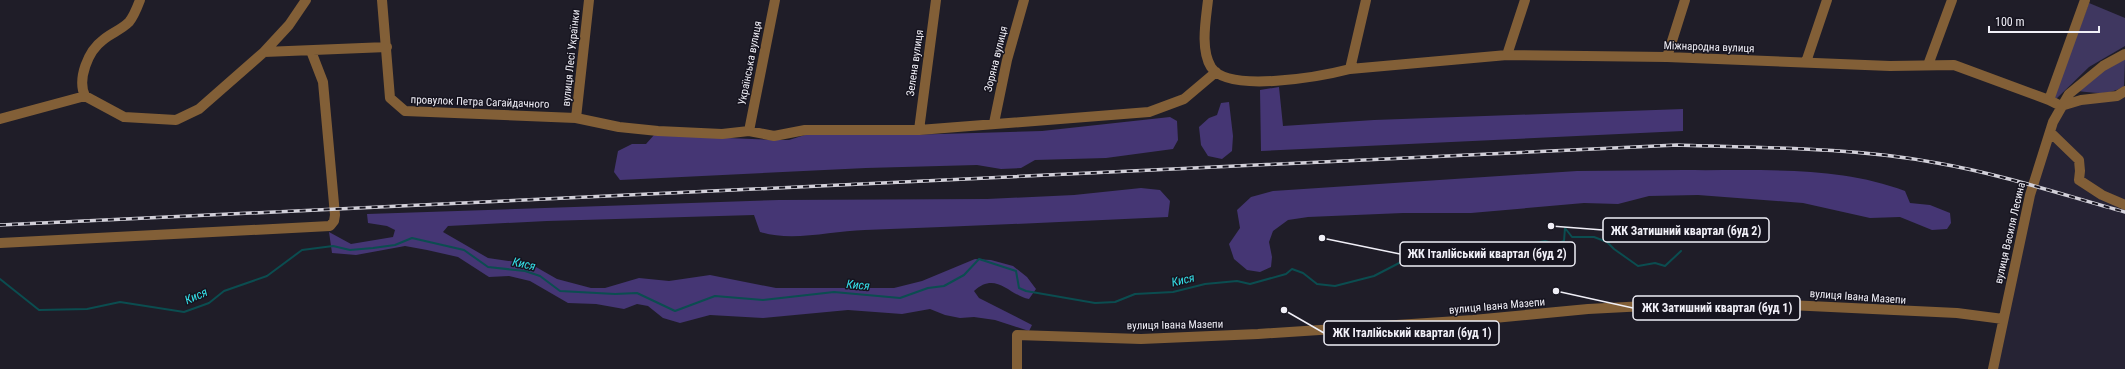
<svg xmlns="http://www.w3.org/2000/svg" width="2125" height="369" font-family="'Roboto Condensed',sans-serif">
<rect width="100%" height="100%" fill="#1f1d28"/>
<path fill="#262334" d="M2125 96V369H1995L2035 189 2061 107Z"/>
<path fill="#3f3760" d="M2089 3 2125 18V46L2089 67 2055 100 2053 99Z
M2125 59 2124 86C2109 96 2095 93 2078 91L2102 71Z"/>
<path fill="#453674" d="M1279 87 1283 126 1374 120 1683 109V131L1261 151 1260 90Z
M1229 102 1233 136 1232 151 1222 159 1208 156 1201 145 1199 127 1209 118 1217 115 1221 103Z
M1170 117 1177 121 1178 140 1173 149 1106 158 1035 160 1021 168 1001 169 977 165 866 168 620 180 614 172 618 151 632 144H646L654 135 775 140H789L808 134 906 135 1042 131Z
M1684 170C1755 171 1837 165 1905 191L1910 203 1930 205 1950 213 1951 223 1947 229 1932 230 1900 217 1870 218 1803 203 1698 195 1649 196 1618 204 1584 203 1471 213H1403L1308 217 1288 220 1273 231 1269 242 1272 257 1271 267 1260 272 1247 270 1234 259 1229 244 1240 228 1237 210 1251 197 1273 191 1577 171Z
M1141 188 1160 190 1170 201 1168 217C1067 222 966 226 865 230 831 231 792 242 760 232L754 215 547 221 448 226 443 232 488 258 523 263 536 267 557 279 591 288H605L639 278 669 281 710 275 776 288H894L922 281 975 259 991 260 1013 266 1027 277 1036 289 1029 299C1010 296 996 270 974 291L979 298 1032 325 1029 331 995 320 974 317 960 318 945 315 930 309 902 314 848 310 763 318 710 315 680 323 663 318 648 306 637 304 624 309 596 304 568 303 530 281 509 276 489 277 458 257 427 250 405 246 356 255 332 253 329 232 351 244 393 237 395 230 387 226 368 223 367 214 779 200 987 199 1074 195Z"/>
<g fill="none" stroke-linecap="round" stroke-linejoin="round">
<path stroke="#0b4d50" stroke-width="2" d="M0 279 39 310 87 309 120 302 184 312 209 303 224 291 267 276 302 250 333 246 350 250 373 248 395 245 412 238 464 250 488 267 525 271 540 276 560 291 615 294 637 293 675 311 715 296 763 300 834 292 900 298 928 288 944 286 964 275 979 259 1016 271 1019 288 1026 291 1095 303 1115 302 1135 294 1173 292 1205 284 1237 281 1250 284 1286 274 1292 269 1303 273 1317 284 1335 286 1374 276 1403 261 1427 262 1446 259 1465 254 1470 248 1487 256 1498 254 1507 250H1516L1529 244 1545 241 1555 244 1564 241 1565 228 1572 237H1594L1607 242 1614 249 1638 266 1655 263 1665 266 1681 251"/>
<path stroke="#825f37" stroke-width="10" d="M382 0 390 98 405 111 576 118 619 127 658 131 722 134 749 131 774 136 805 130H919L1149 112 1184 99 1216 72
M1208 0C1206 19 1200 49 1211 67 1228 94 1323 76 1350 69L1507 55 1667 57 1890 66 1954 65 2049 100 2061 106
M264 52 387 47
M1507 55 1525 0
M1667 57 1685 0
M1806 62 1827 0
M1928 65 1952 0
M1350 69 1366 0
M85 96C77 79 88 51 103 40 111 33 121 30 129 22 134 16 137 8 140 0
M2049 100 2085 0
M2061 106 2081 100 2117 96 2125 91
M576 118 589 0
M0 119 85 96 124 117 176 120 199 109 264 52 289 25 306 0
M994 123 1007 60 1024 0
M919 130 936 0
M749 131 775 0
M2050 132 2079 160 2080 171 2079 180 2102 195 2125 205
M0 243 330 226 334 221 335 215 323 82 311 51
M1017 369V335L1141 339 1258 334 1473 320 1588 309 1723 302 1957 313 2003 319
M1993 369 2030 195 2053 122 2069 94 2103 66 2125 54"/>
<g stroke="#d2d0d9" stroke-width="3.5">
<path id="rail" d="M0 225 1677 145C1763 148 1852 147 1937 163 2001 174 2063 195 2125 212"/>
</g>
<use href="#rail" stroke="#16141f" stroke-width="2" stroke-dasharray="6" stroke-linecap="butt"/>
</g>
<g text-anchor="middle" dominant-baseline="central" stroke-width="3" stroke-linejoin="round" paint-order="stroke">
<g font-size="11" fill="#f0eff7" stroke="#16141f">
<text transform="translate(1709 47) rotate(2)">Міжнародна вулиця</text>
<text transform="translate(571 58) rotate(-84)">вулиця Лесі Українки</text>
<text transform="translate(996 59) rotate(-76)">Зоряна вулиця</text>
<text transform="translate(750 63) rotate(-79)">Українська вулиця</text>
<text transform="translate(915 63) rotate(-82)">Зелена вулиця</text>
<text transform="translate(480 102) rotate(2)">провулок Петра Сагайдачного</text>
<text transform="translate(2010 233) rotate(-77)">вулиця Василя Лесина</text>
<text transform="translate(1858 297) rotate(4)">вулиця Івана Мазепи</text>
<text transform="translate(1497 306) rotate(-5)">вулиця Івана Мазепи</text>
<text transform="translate(1175 325) rotate(-1)">вулиця Івана Мазепи</text>
</g>
<g font-size="12" font-style="italic" fill="#35e0e8" stroke="#16141f">
<text transform="translate(524 264) rotate(12)">Кися</text>
<text transform="translate(1183 280) rotate(-13)">Кися</text>
<text transform="translate(858 285) rotate(5)">Кися</text>
<text transform="translate(196 296) rotate(-24)">Кися</text>
</g>
</g>
<path fill="none" stroke="#f0eff7" stroke-width="1.5" d="M1551 226L1603 230M1322 238L1400 254M1556 291L1633 308M1284 310L1324 333"/>
<g fill="#f0eff7" stroke="#16141f" stroke-width="1.5">
<circle cx="1551" cy="226" r="4"/>
<circle cx="1322" cy="238" r="4"/>
<circle cx="1556" cy="291" r="4"/>
<circle cx="1284" cy="310" r="4"/>
</g>
<g fill="#16141f" stroke="#f0eff7" stroke-width="1.5">
<rect x="1603" y="218" width="166" height="24" rx="4"/>
<rect x="1400" y="242" width="175" height="24" rx="4"/>
<rect x="1633" y="296" width="167" height="24" rx="4"/>
<rect x="1324" y="321" width="175" height="24" rx="4"/>
</g>
<g font-size="12" text-anchor="middle" font-weight="bold" fill="#f0eff7">
<text x="1686" y="235">ЖК Затишний квартал (буд 2)</text>
<text x="1487" y="258">ЖК Італійський квартал (буд 2)</text>
<text x="1717" y="312">ЖК Затишний квартал (буд 1)</text>
<text x="1412" y="337">ЖК Італійський квартал (буд 1)</text>
</g>
<path d="M1989 26v6h110v-6" fill="none" stroke="#f0eff7" stroke-width="2"/>
<text x="1995" y="26" font-size="12" fill="#f0eff7" stroke="#16141f" stroke-width="3" paint-order="stroke">100 m</text>
</svg>
